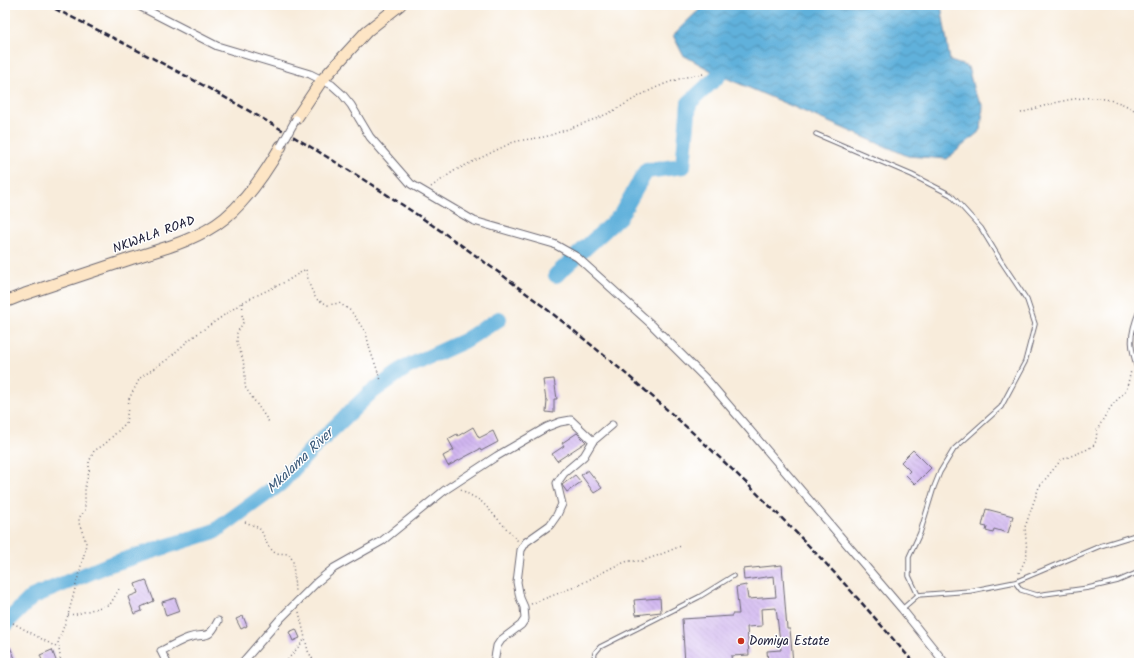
<svg xmlns="http://www.w3.org/2000/svg" width="1144" height="668" font-family="Kalam,sans-serif">
<defs>
<pattern id="water-waves" width="16" height="10" patternUnits="userSpaceOnUse"><rect width="16" height="10" fill="#60b1db"/><path d="M0 5q4-4 8 0t8 0" fill="none" stroke="#4f90b3"/></pattern>
<pattern id="building-back-hatch" width="6" height="6" patternUnits="userSpaceOnUse"><rect width="6" height="6" fill="#d0b5ef"/><path d="M-1 5l2 2M0 0l6 6M5-1l2 2" fill="none" stroke="#b29bce"/></pattern>
</defs>
<rect width="100%" height="100%" fill="#fff"/>
<filter id="ink" filterUnits="userSpaceOnUse"><feTurbulence type="fractalNoise" baseFrequency=".025" numOctaves="2"/><feDisplacementMap in="SourceGraphic" scale="8" xChannelSelector="R" yChannelSelector="G"/><feConvolveMatrix kernelMatrix="1 2 1 2 8 2 1 2 1" color-interpolation-filters="sRGB"/></filter>
<filter id="wash" filterUnits="userSpaceOnUse"><feTurbulence type="fractalNoise" baseFrequency=".012" numOctaves="4" result="noise"/><feDisplacementMap in="SourceGraphic" scale="16" xChannelSelector="R" yChannelSelector="G"/><feGaussianBlur stdDeviation="0.9" result="paint"/><feColorMatrix in="noise" values="0 0 0 0 0 0 0 0 0 0 0 0 0 0 0 0 0 1.4 0 .05"/><feComposite in="paint" operator="in"/></filter>
<g filter="url(#wash)">
<rect width="100%" height="100%" fill="#f8ecdb"/>
<path fill="url(#water-waves)" stroke="#416a8b" d="M704 5H941L950 61 968 67 974 91 983 106 981 130 947 159 908 156 719 75 683 55 673 35Z"/>
<g fill="none" stroke-linecap="round" stroke-linejoin="round">
<path stroke="#60b1db" stroke-width="16" d="M556 275 620 216 646 171 683 166 689 103 719 75
M5 624 32 597 108 565 215 531 281 483 309 452 369 394 407 367 464 341 499 319"/>
</g>
<g id="blocks">
<path fill="url(#building-back-hatch)" d="M554 379 557 399H554V413L546 412 547 400H546L543 380Z
M473 427 479 438 493 431 498 442 481 451 480 449 448 466 443 456 454 450 448 439 457 434 458 436Z
M577 433 586 442 557 461 552 454 564 446 562 443Z
M913 450 931 468 915 484 906 475 910 471 901 462Z
M588 470 602 488 594 493 581 475Z
M575 475 581 482 567 492 562 485Z
M986 509 1013 516 1008 533 994 529 993 533 986 531 987 527 982 526Z
M782 565 787 629H790L793 663H768L767 651 781 650 776 608 761 609 762 626 747 627 749 655 731 656 732 663H685L682 619 732 616V614H739L736 587 746 585 748 599 776 597 774 576 744 580 743 569Z
M146 580 154 601 141 607 142 611 134 614 128 597 138 593 135 584Z
M175 598 180 611 166 616 162 602Z
M660 598 661 612 636 615 634 600Z
M243 616 247 626 241 629 236 619Z
M296 629 300 638 293 641 289 632Z
M10 647 17 663H5V649Z
M52 650 57 663H43L40 655Z"/>
</g>
</g>
<g filter="url(#ink)">
<use href="#blocks" fill-opacity="0" stroke="#6d6973" stroke-width="1"/>
<g fill="none" stroke-linecap="round" stroke-linejoin="round">
<g stroke="#6d6973" stroke-width="5.5">
<path id="lane" d="M816 134 912 175 951 195 981 228 1001 261 1027 300 1035 324 1025 362 1001 407 954 449 940 472 934 487 920 533 909 557V576L918 595
M1139 311C1128 337 1130 348 1139 374
M1015 582 1021 590 1037 595 1088 588 1118 581 1139 572
M902 609 918 595 970 591 1015 582 1100 546 1139 534
M593 663 595 653 600 647 699 597 733 576"/>
</g>
<g stroke="#6d6973" stroke-width="9">
<path id="street" d="M137 5 217 46 310 74 332 85 342 94 351 105 370 137 411 184 474 221 554 244 577 257 651 324 708 381 902 609 945 663
M167 663 161 651C170 647 179 641 188 638 206 632 207 642 218 621
M242 663 281 618 317 582 334 568 382 541 445 490 497 456 547 427 560 422 571 420 593 441
M494 663 497 646 501 640 521 625 525 619 524 607 520 598 517 582 521 550 526 542 550 525 557 515 562 504 557 483 564 473 584 456 593 441 612 425"/>
</g>
<g stroke="#6d6973" stroke-width="13">
<path id="secondary" d="M296 119 322 80 367 31 400 5
M5 302 25 294C60 282 95 271 130 259 162 249 198 240 225 218 248 199 266 172 281 146"/>
</g>
<path stroke="#6d6973" stroke-width="1.5" stroke-dasharray="1 3" stroke-linecap="butt" d="M1021 113C1050 104 1083 92 1113 101 1123 103 1131 108 1139 113
M431 187 454 171 511 143C523 139 536 139 548 136 565 130 583 124 600 117 615 111 628 102 643 94 662 84 683 76 704 74
M243 303 242 315 244 321 237 333V342L243 360 245 373V387L269 422
M461 489C468 495 476 497 483 503L518 541
M245 522 257 527 261 530 268 546 275 553 289 554 293 561 295 592
M1019 573 1025 560 1027 553 1025 527 1039 487 1061 460 1086 450 1094 445 1096 441 1097 430 1105 416 1113 404 1126 391 1131 371
M531 604 577 586 613 567 628 561H642L659 555 681 546
M299 612 308 651 315 663
M68 615 77 614 108 605 111 603 119 589
M13 623 58 648
M61 663 58 642 68 615 85 551 86 542 79 523V518L85 510V487L89 472V462L94 451 105 444 126 423 129 399 140 378 168 359 190 339 243 302 287 281 306 269 309 284 316 299 328 305 339 303 351 311 366 333 370 350 381 380
M285 663 305 639"/>
<use href="#lane" stroke="#fff" stroke-width="3.5"/>
<use href="#street" stroke="#fff" stroke-width="7"/>
<use href="#secondary" stroke="#fde5c5" stroke-width="11"/>
<path stroke="#22223b" stroke-width="2.5" stroke-dasharray="6 3" stroke-linecap="butt" d="M47 5C197 78 344 160 479 258 604 349 725 456 830 568 859 599 886 631 914 663"/>
<g stroke="#6d6973" stroke-width="9" stroke-linecap="butt">
<path id="street-bridge" d="M281 146 296 119"/>
</g>
<use href="#street-bridge" stroke="#fff" stroke-width="7"/>
</g>
</g>
<circle fill="#c8321e" stroke="#fff" stroke-width="1.5" cx="741" cy="641" r="4"/>
<g text-anchor="middle" dominant-baseline="central" stroke-width="3" stroke-linejoin="round" paint-order="stroke">
<g font-size="13" fill="#22223b" stroke="#fff">
<text transform="translate(154 235) rotate(-20)">NKWALA ROAD</text>
</g>
<g font-size="13" fill="#22223b" stroke="#fff" text-anchor="start">
<text x="749" y="641">Domiya Estate</text>
</g>
<g font-size="14" font-style="italic" fill="#3b5b7b" stroke="#fff">
<text transform="translate(300 461) rotate(-44)">Mkalama River</text>
</g>
</g>
<rect width="1144" height="668" fill="none" stroke="#fff" stroke-width="20"/>
</svg>
